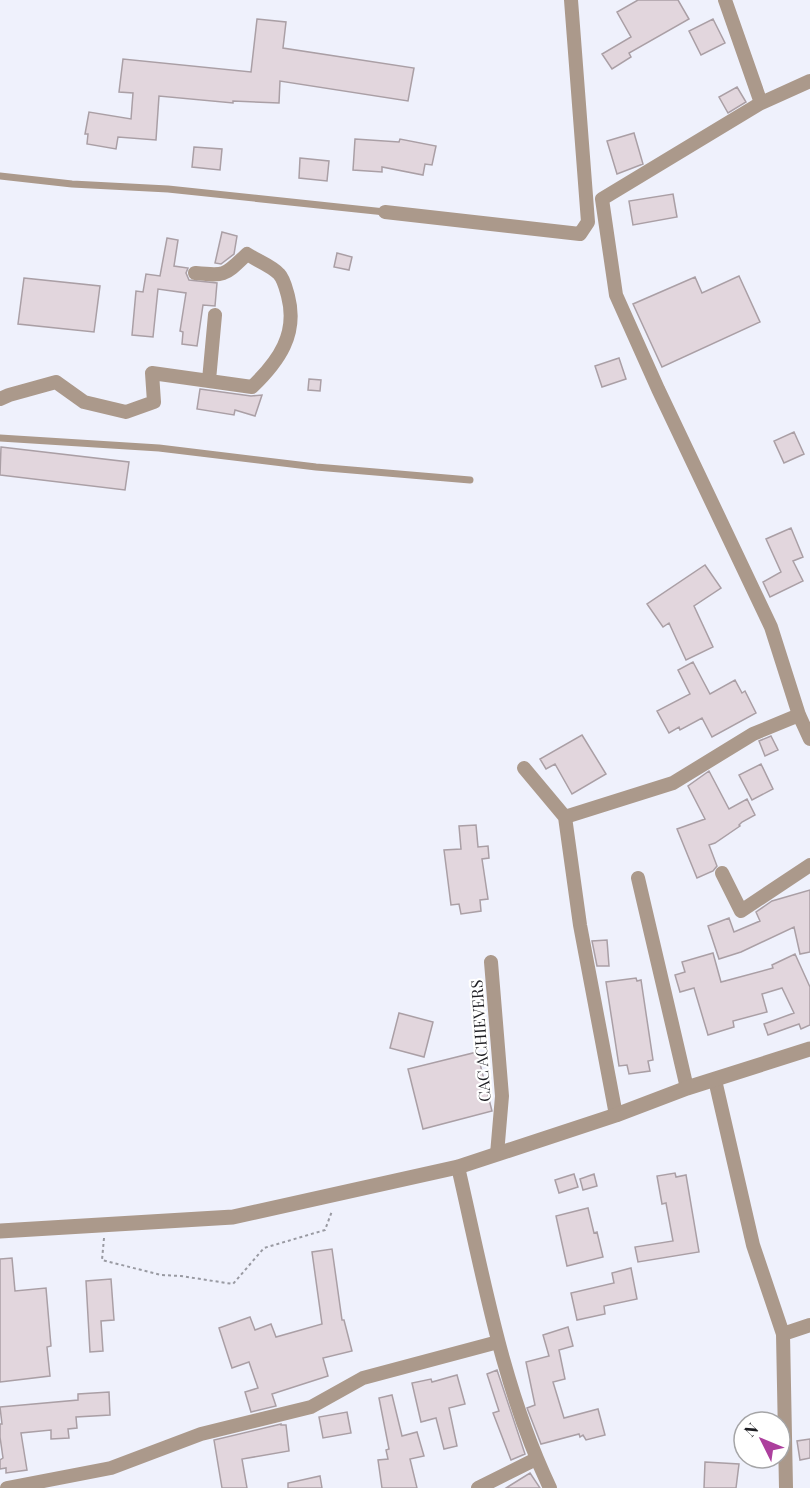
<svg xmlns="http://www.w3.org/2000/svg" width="810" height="1488" font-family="'Playfair Display',serif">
<rect width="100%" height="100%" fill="#eff1fc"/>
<path fill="#e2d6dd" stroke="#aa9fa5" stroke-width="1.5" d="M638 0H678L689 19 629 53 631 57 612 69 602 54 631 37 617 12Z
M257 19 286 22 283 48 414 68 408 101 280 81 279 103 233 101V103L159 96 156 140 118 137 116 149 87 144 88 134H85L89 112 131 119 133 93 119 92 123 59 251 72Z
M713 19 725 43 701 55 689 31Z
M737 87 746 102 728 113 719 97Z
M634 133 643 164 617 174 607 141Z
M355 139 399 142 400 139 436 146 432 165 425 164 423 175 382 167V172L353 170Z
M194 147 222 149 220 170 192 167Z
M300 158 329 161 327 181 299 178Z
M673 194 677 217 633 225 629 201Z
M222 232 237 236 234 254 221 264 215 263Z
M167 238 178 240 174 266 188 268 186 273 189 280 217 283 215 306 203 305 197 346 182 344 183 332 180 331 186 293 158 289 153 337 132 335 136 291 143 292 146 274 160 276Z
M337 253 352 257 349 270 334 267Z
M739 276 760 322 662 367 633 304 695 277 702 293Z
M24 278 100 286 94 332 18 324Z
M619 358 626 379 602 387 595 366Z
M309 379 321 380 320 391 308 390Z
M200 389 251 396 262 395 255 416 235 410 234 415 197 409Z
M794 432 804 454 784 463 774 441Z
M1 447 129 462 125 490 0 475Z
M791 528 803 557 793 561 803 581 770 597 763 582 781 572 766 539Z
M705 565 721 588 694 606 713 647 686 660 669 623 663 627 647 604Z
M693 662 710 694 735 680 742 693 745 691 756 713 712 737 702 718 680 730 679 727 669 733 657 711 690 694 678 670Z
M582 735 606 774 572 794 555 764 546 769 540 759Z
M771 736 778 750 765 756 759 741Z
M761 764 773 789 752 800 739 775Z
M709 771 729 809 747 799 755 815 742 822 739 825 740 826 715 843 709 845 717 866 713 871 697 878 677 829 705 819 688 786Z
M476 825 478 847 488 846 489 858 482 859 488 899 480 900 481 911 461 914 459 904 451 905 444 850 461 849 459 826Z
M810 890V952L800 954 794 927 741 952 719 959 708 926 729 918 734 932 760 921 756 912 772 901Z
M607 940 609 966H597L592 941Z
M713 953 721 982 773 968 772 965 795 954 810 987V1025L801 1029 799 1024 768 1035 764 1024 794 1013 782 988 762 994 767 1012 733 1021 734 1027 708 1035 694 988 680 992 675 975 685 972 682 962Z
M636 978 637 981 641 980 653 1060 648 1061 650 1071 629 1074 627 1065 619 1066 606 982Z
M399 1013 433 1022 424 1057 390 1048Z
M477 1052 492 1111 423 1129 408 1069Z
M675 1173 676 1177 686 1175 699 1252 638 1262 635 1247 673 1241 666 1203 662 1204 657 1176Z
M574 1174 578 1187 559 1193 555 1180Z
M594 1174 597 1186 583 1190 580 1179Z
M588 1208 594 1233 597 1232 603 1257 567 1266 556 1216Z
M332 1249 342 1320H344L352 1351 323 1358 328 1376 272 1394 276 1406 251 1412 245 1392 258 1388 249 1362 232 1368 219 1328 250 1317 255 1330 271 1324 276 1337 322 1324 312 1252Z
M12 1258 15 1291 46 1288 51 1346 47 1347 50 1376 0 1382V1259Z
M631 1268 637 1299 604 1306 605 1314 577 1320 571 1293 614 1283 612 1273Z
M111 1279 114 1320 101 1321 103 1351 90 1352 86 1281Z
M568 1327 573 1346 559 1350 565 1379 553 1382 564 1418 598 1409 605 1435 586 1440 583 1435 580 1437 579 1434 541 1444 527 1408 535 1405 526 1362 549 1356 543 1335Z
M497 1370 525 1454 511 1460 493 1413 499 1411 487 1374Z
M457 1375 465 1404 449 1408 457 1446 444 1449 436 1418 421 1422 412 1383 431 1379 432 1382Z
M109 1392 110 1415 76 1417 77 1428 68 1429 69 1438 51 1439V1430L21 1433 27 1470 6 1473V1468L0 1469V1460L3 1458 0 1437V1424H2L0 1407 78 1400V1394Z
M392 1395 402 1436 417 1432 424 1456 410 1459 417 1488H382L378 1460 388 1459 386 1450 389 1449 379 1398Z
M347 1412 351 1433 323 1438 319 1417Z
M281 1424V1425H286L289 1451 242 1459 247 1488H222L214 1440Z
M810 1439V1458L800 1460 797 1441Z
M705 1462 739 1464 736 1488H704Z
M530 1473 540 1488H506Z
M320 1476 322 1488H288V1483Z"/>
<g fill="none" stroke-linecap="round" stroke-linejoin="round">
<path stroke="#999aa2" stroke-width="2" stroke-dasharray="3 3" stroke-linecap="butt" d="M104 1238 102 1260 161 1275 181 1276 233 1284 264 1248 325 1230 332 1211"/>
<path stroke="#ab998b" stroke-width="7" d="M0 176 72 184 168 189 385 212
M0 438 159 448 316 467 470 480"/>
<path stroke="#ab998b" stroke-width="14" d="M725 0 761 103
M810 81 761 103 602 199 616 295 658 389 771 627 799 715 810 739
M385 212 580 234 588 222 571 0
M209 380 215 315
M0 399 9 395 56 382 84 402 126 412 154 402 152 373 252 387C279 361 298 334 288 296 286 289 284 279 279 274 272 266 256 260 247 254 224 276 226 276 195 273
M524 768 565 817 580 925 616 1115
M565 817 673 783 753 734 799 715
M722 873 741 911 810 865
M638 878 687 1088
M491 962 502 1096 497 1154
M715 1080 753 1245 783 1334 786 1488
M458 1167C483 1275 502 1387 550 1488
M783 1334 810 1325
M7 1488 111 1468 201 1434 311 1407 363 1378 498 1342
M478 1488 536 1459"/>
<path stroke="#ab998b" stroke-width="15" d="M0 1231 233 1217 458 1167 616 1115 687 1088 810 1049"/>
</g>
<g text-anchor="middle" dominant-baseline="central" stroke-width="4.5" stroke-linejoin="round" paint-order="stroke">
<g font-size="16" fill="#1d1d22" stroke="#fff">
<text transform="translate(480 1041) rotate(-94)">CAC ACHIEVERS</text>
</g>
</g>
<g transform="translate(762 1440) rotate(313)"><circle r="28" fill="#ffffff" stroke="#a5a5a7" stroke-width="1.5"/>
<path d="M0-4.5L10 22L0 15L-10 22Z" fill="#ac3f9d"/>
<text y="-9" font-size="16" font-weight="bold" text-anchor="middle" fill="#1d1d22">N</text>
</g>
</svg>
